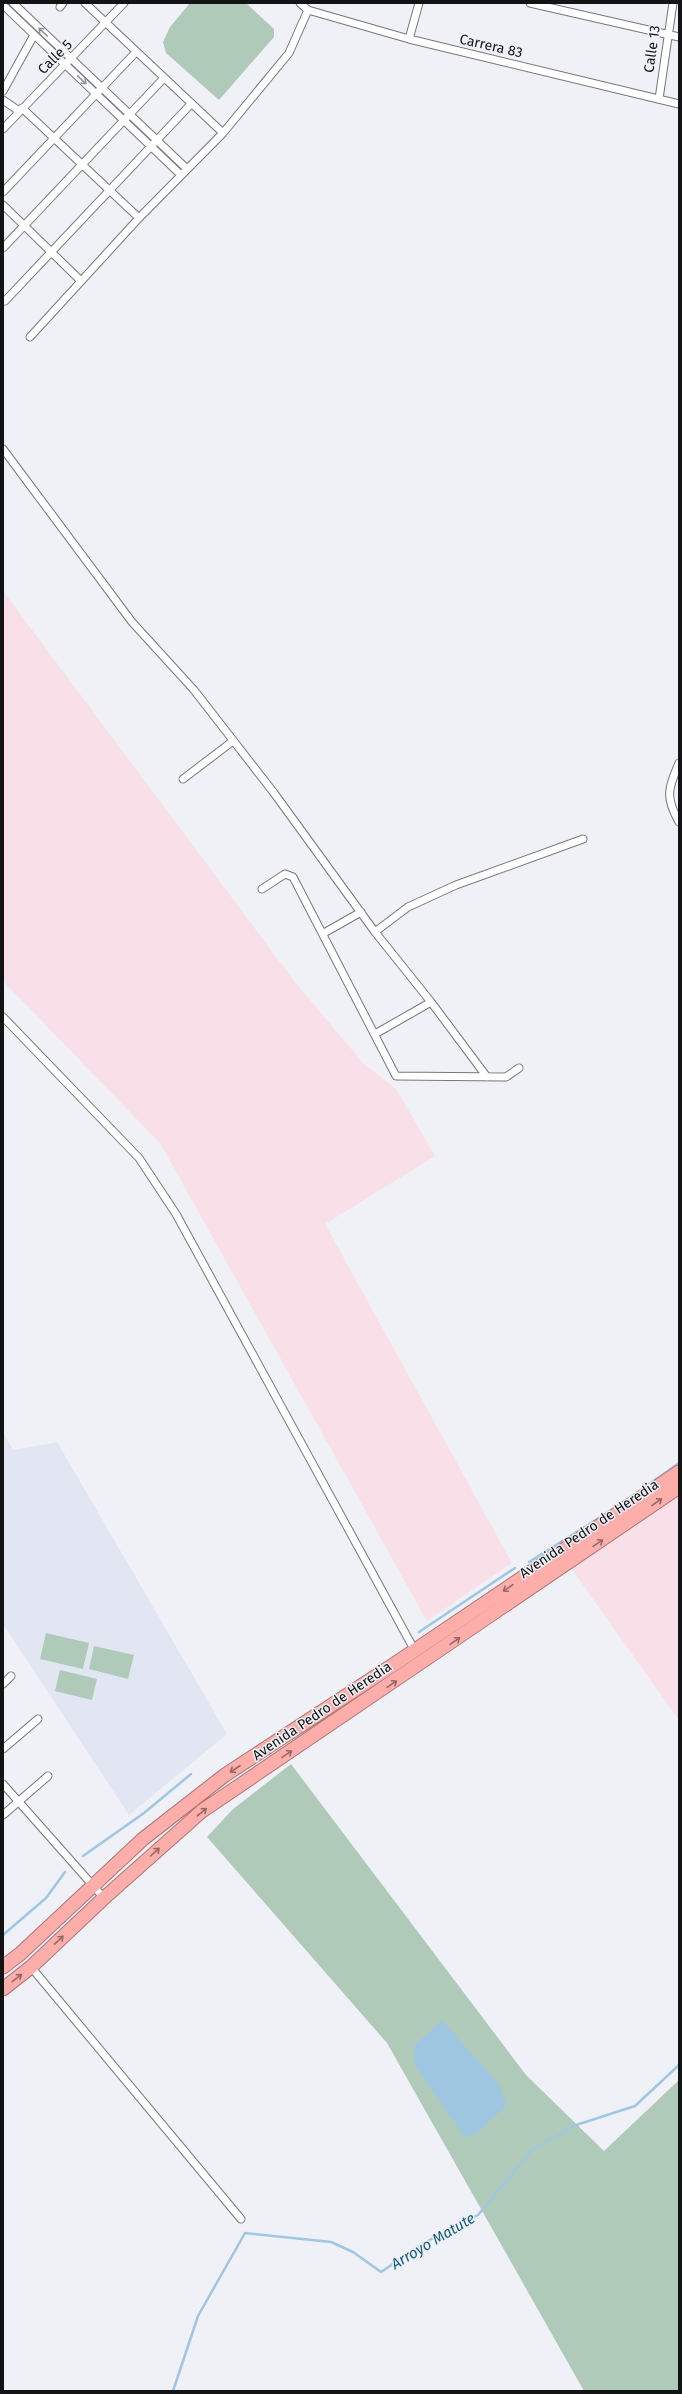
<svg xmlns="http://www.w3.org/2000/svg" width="682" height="2394" font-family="'Fira Sans',sans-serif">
<rect width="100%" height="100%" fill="#eff1f6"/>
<path fill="#f9dfe7" d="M3 591 294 981 364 1064 396 1089 435 1156 325 1224 512 1563 427 1621 160 1143 3 981Z
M679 1495V1720L571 1568Z"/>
<path fill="#e1e6f2" d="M3 1432 13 1450 57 1442 227 1734 129 1815 3 1624Z"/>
<path fill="#b0cab9" d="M190 3H246L274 29V37L219 100 166 53 163 42 170 27Z
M46 1633 89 1643 83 1669 40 1659Z
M94 1646 134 1655 128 1679 89 1669Z
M60 1670 97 1679 92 1700 55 1691Z
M291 1764 526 2075 604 2151 679 2080V2391H584L387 2043 207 1837 233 1809Z"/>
<path fill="#9fc7e2" d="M442 2020 498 2083 507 2105 475 2135 464 2136 415 2065 414 2046Z"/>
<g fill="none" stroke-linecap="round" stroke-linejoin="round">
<path stroke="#9fc7e2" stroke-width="2.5" d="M645 1487 679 1463
M529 1562 599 1518
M419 1632 515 1568
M83 1856 144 1813 191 1774
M3 1935 46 1898 65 1872
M173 2391 198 2316 245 2233 331 2242 353 2252 381 2272 424 2243 478 2215 532 2150 573 2126 635 2106 679 2065"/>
<g stroke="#75777c" stroke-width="9">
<path id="street" d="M13 3 187 169
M85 3 223 133
M300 3 308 10 409 39 679 104
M530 3 679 37
M3 5 181 175
M60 7 63 3
M409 39 419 3
M3 91 34 35
M659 99 673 3
M3 100 19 111
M22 108 139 218
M3 129 124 3
M3 192 136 52
M3 205 81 281
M3 248 164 78
M5 301 191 104
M30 337 139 218 223 133 289 53 308 10
M3 449 132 622 194 690 274 793 375 932 431 1002 487 1077
M679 763C668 789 665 797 679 822
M183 779 233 741
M262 889 285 874 293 877 396 1076 506 1077 519 1068
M375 932 408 907 456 885 583 839
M324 933 361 912
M3 1017 139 1158 176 1214 415 1651
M375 1034 431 1002
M3 1684 11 1676
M3 1749 38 1719
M3 1784 104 1898
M3 1815 48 1776
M31 1967 241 2219"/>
</g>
<g stroke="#ab7776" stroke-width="15">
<path id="highway" d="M3 1967 20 1954 143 1839 225 1775 396 1663 679 1472
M3 1989 31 1967 104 1898 202 1811 679 1487"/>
</g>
<use href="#street" stroke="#fff" stroke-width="7"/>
<use href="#highway" stroke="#fdadaa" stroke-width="13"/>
</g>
<defs><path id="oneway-shaft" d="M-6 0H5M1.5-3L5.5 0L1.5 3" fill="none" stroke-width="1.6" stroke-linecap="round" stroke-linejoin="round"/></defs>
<g stroke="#949596">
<use href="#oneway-shaft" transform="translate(43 32) rotate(-136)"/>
<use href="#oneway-shaft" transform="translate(82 80) rotate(44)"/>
</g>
<g stroke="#936867">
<use href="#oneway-shaft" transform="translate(657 1502) rotate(-34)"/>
<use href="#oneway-shaft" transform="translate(598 1543) rotate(-34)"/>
<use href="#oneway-shaft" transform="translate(508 1588) rotate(146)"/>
<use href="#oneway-shaft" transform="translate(455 1641) rotate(-35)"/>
<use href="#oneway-shaft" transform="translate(392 1684) rotate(-34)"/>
<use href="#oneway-shaft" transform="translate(287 1754) rotate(-34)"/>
<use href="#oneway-shaft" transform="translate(235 1769) rotate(147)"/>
<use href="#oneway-shaft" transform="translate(202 1812) rotate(-39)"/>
<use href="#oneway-shaft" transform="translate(155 1852) rotate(-42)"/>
<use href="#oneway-shaft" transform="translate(59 1940) rotate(-44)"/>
<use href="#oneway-shaft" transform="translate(17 1978) rotate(-38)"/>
</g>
<g text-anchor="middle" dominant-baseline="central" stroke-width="3" stroke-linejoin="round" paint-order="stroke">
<g font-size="14" fill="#121315" stroke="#eff1f6">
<text transform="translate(491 46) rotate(13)">Carrera 83</text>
<text transform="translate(652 49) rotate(-82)">Calle 13</text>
<text transform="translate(55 57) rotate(-45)">Calle 5</text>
<text transform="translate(589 1529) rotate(-34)">Avenida Pedro de Heredia</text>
<text transform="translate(322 1711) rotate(-34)">Avenida Pedro de Heredia</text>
</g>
<g font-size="15" font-style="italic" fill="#14597c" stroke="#eff1f6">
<text transform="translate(433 2241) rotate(-31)">Arroyo Matute</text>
</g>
</g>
<rect width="682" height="2394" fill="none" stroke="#121315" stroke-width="8"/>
</svg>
